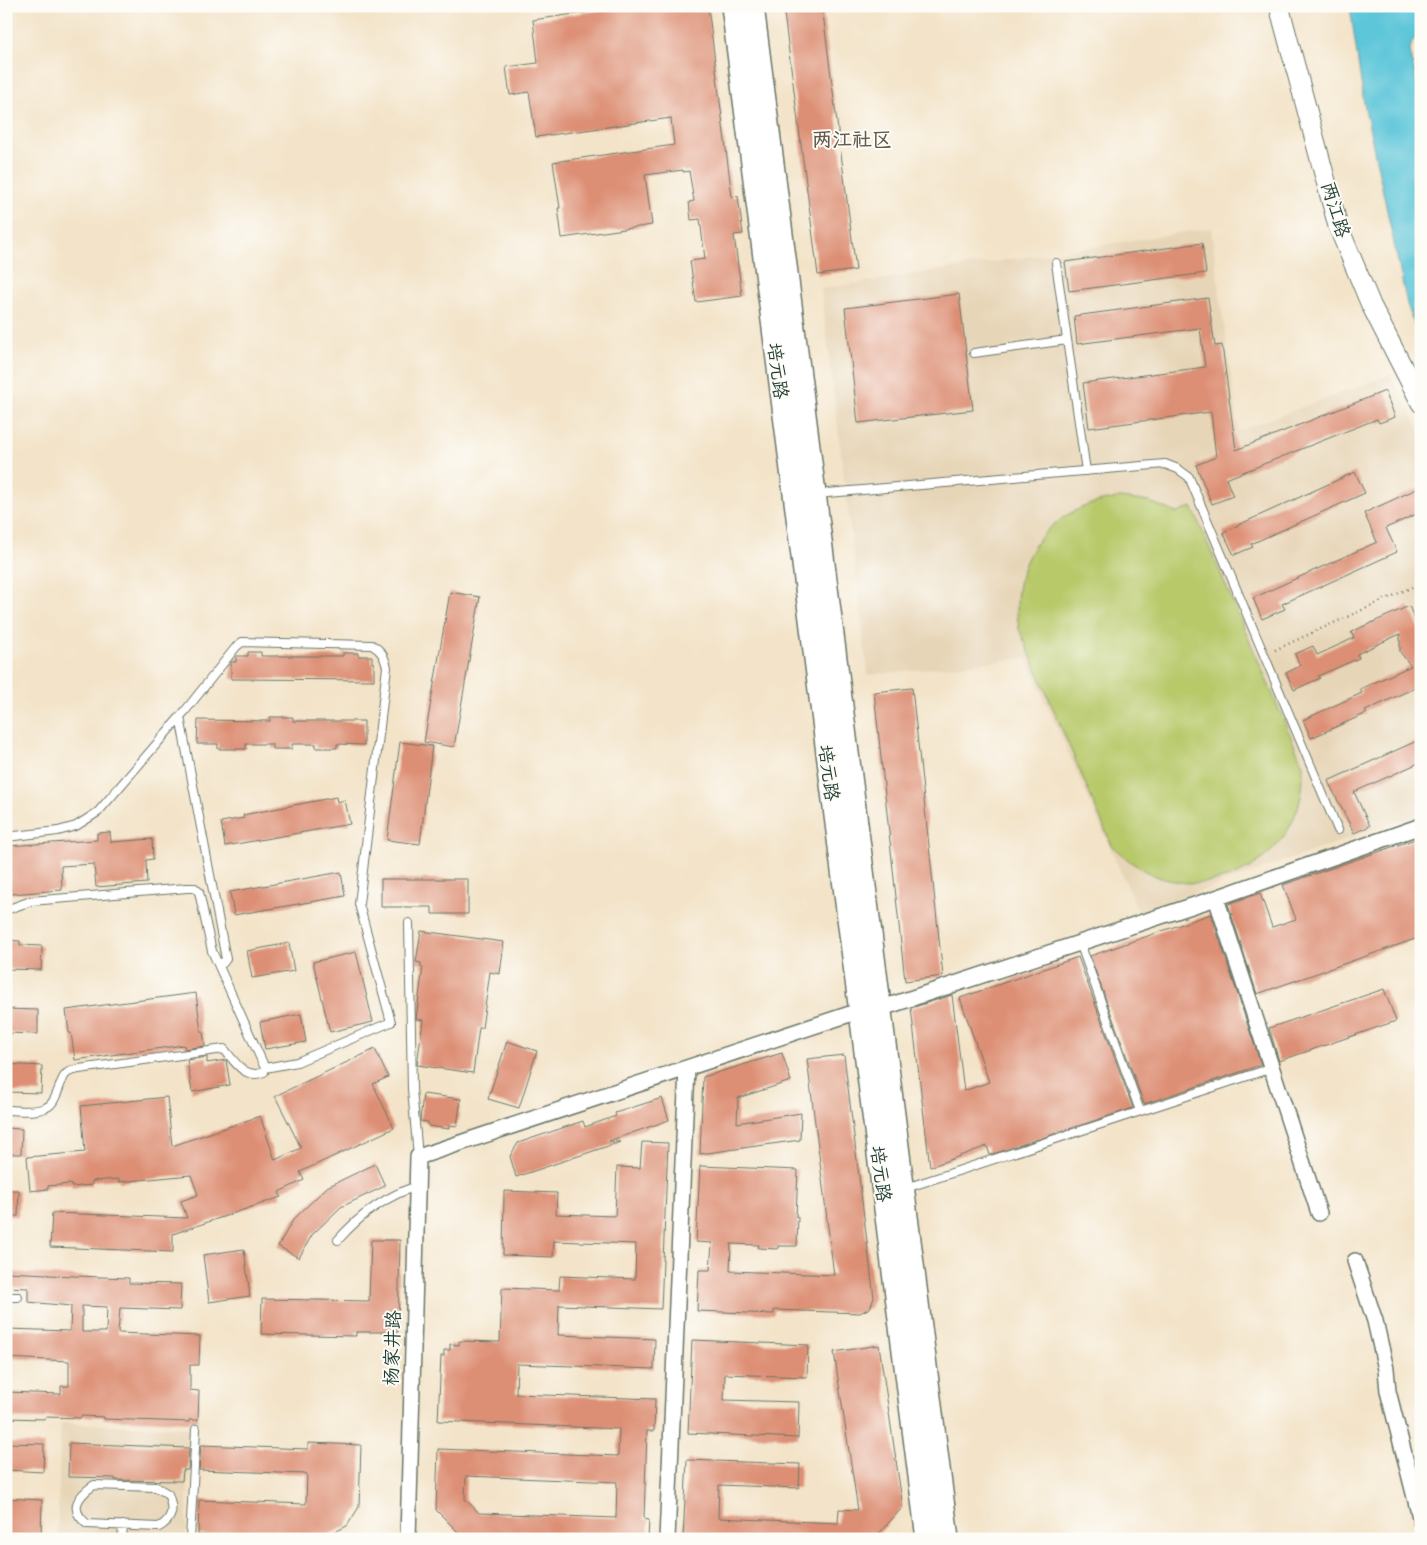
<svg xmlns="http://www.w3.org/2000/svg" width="1427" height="1545" font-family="Mynerve,'LXGW WenKai TC',sans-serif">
<rect width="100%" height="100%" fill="#fdfcf7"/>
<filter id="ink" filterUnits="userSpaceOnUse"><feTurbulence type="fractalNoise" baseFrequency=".02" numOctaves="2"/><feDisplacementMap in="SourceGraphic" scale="10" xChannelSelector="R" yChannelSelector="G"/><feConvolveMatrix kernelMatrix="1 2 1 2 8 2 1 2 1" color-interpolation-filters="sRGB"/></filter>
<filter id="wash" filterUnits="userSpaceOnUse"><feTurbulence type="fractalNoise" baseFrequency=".0096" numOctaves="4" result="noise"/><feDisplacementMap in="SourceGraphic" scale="20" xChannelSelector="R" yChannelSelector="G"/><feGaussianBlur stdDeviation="1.12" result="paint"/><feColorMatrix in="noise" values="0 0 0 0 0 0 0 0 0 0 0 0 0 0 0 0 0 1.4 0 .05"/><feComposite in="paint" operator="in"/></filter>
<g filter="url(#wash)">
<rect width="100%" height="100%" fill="#f3e3c8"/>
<path fill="#e7d5b7" d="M1211 228 1238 431 1390 375 1421 431V813L1139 913 1026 658 868 675 821 289Z
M61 1423 190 1428 186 1539H57Z"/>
<path fill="#b8c96b" stroke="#6c8350" d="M1121 498 1150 502 1177 513 1192 507 1303 765C1303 780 1303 793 1298 807 1280 868 1207 901 1149 873 1135 866 1124 857 1112 846L1019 629C1007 559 1050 505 1121 498Z"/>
<path fill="#5dc6d9" stroke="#3e8286" d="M1350 6H1421V31L1412 42 1410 50 1421 107V345L1407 304 1364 103Z"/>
<g id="blocks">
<path fill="#dd8f74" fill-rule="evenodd" d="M629 6H708L732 197 738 196 743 234 734 235 742 296 696 302 690 261 705 259 700 219 691 220 689 202 694 201 689 171 683 172V170L645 175 652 225 562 238 558 208H560L553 162 674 145 671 118 536 137 529 92 510 95 506 67 538 63 533 20Z
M783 6H822L856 270 818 275Z
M1202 243 1206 273 1069 291 1065 262Z
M959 294 973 410 858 423 845 308Z
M1208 298 1215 346 1222 345 1236 450 1385 391 1395 417 1379 423 1377 419 1226 479 1233 496 1212 504 1196 465 1216 457 1211 412 1089 428 1083 383 1205 367 1200 328 1077 344 1074 316Z
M1355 472 1365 493 1251 544 1253 547 1234 555 1223 532Z
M1421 487V512L1386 528 1397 552 1282 604 1285 609 1262 619 1253 598 1377 542 1364 513Z
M450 592 480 597 454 747 424 742Z
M1409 606 1421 633V685L1365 711 1367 713 1311 738 1303 720 1362 693 1360 689 1411 666 1400 652V634L1357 654 1359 658 1318 676 1320 678 1294 690 1286 673 1300 666 1295 654 1313 646 1317 655 1354 638 1351 632Z
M248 652H261V656H343V653H358V656H372V663H374V680L231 679V662H236V656H248Z
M912 688 943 976 905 981 874 692Z
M270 717H293V721H364V745L337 744V748H316V744H292V749H272V744H246V749H218V744H197L198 720 270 721Z
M1421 739V762L1354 792 1370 826 1354 833 1328 781Z
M400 742 432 746 420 844 387 840Z
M336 797 337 802 345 800 350 824 225 846 221 822 244 818 243 815Z
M110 832 111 842 152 839 153 859 146 860 147 883 96 887 94 864 61 866 62 890 11 894 9 870H6V846L97 840V833Z
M1421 837V937L1257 994 1228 904 1260 893 1272 927 1296 919 1283 885Z
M341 872 345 896 234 915 230 892Z
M381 879H468V914H432V907H381Z
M1211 914 1261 1065 1144 1104 1090 956Z
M421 931 504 942 500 974 490 972 482 1028H479L473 1073 417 1065 423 1020 416 1019 423 967H421V963L416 962Z
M6 940 20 941V945L42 946 41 970 6 969Z
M289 943 294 971 252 978 247 951Z
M356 952 373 1022 330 1032 313 962Z
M1078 957 1133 1108 990 1155 987 1146 930 1167 911 1008 952 995 964 1091 989 1082 960 998Z
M1384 989 1396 1021 1279 1061 1269 1028Z
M196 993 201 1032H203L205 1046 185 1049 184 1045 75 1060 71 1033H69L66 1010Z
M6 1009 38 1010V1034L6 1033Z
M301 1014 306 1042 265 1049 260 1022Z
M507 1041 537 1051 519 1108 488 1099Z
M375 1049 388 1077 373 1084 394 1128 300 1172 304 1180 279 1192 281 1197 173 1234V1252L50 1247 52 1213 187 1218 181 1201 198 1195 191 1175 119 1182V1179L92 1181V1185L72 1187 71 1184 48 1186V1189L30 1191 27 1157 85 1152 81 1106 167 1097 172 1146 260 1116 275 1160 301 1148 275 1096Z
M782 1053 791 1081 738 1098 737 1123 801 1113 800 1140 700 1154 703 1077Z
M844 1055 874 1298 870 1308 860 1313 774 1310V1314L697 1311 699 1270H710L712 1243 696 1242 700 1166 798 1170 796 1217H798L797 1246H778V1249L758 1248 759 1245 731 1244 730 1271 834 1275 807 1059Z
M207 1057V1063L226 1060 230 1085 192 1092 187 1060Z
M6 1064 42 1066 41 1093 6 1092Z
M423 1094 461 1099 457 1126 449 1125V1129L428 1126V1122L420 1121Z
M662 1098 669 1120 609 1141 620 1142 516 1177 510 1156 518 1143 583 1121 585 1127 616 1116 615 1113Z
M6 1128 22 1129 21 1154H6Z
M642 1142 668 1143 661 1309 559 1305 558 1335 655 1339 654 1369 517 1364 516 1394 655 1399 654 1431H647L644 1519 649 1520 648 1539H465L436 1510 438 1449 618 1456 619 1429 438 1421 441 1356H444V1350H450V1344L459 1345V1341L500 1342 502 1288 559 1290 560 1276 635 1279 636 1244 554 1241 553 1257 503 1255 504 1191 557 1193 556 1214 615 1216 617 1167 640 1168ZM466 1476 617 1482 616 1518 479 1513 465 1499Z
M375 1164 385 1186 341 1207 312 1235 299 1258 278 1246 293 1220 327 1187Z
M6 1190H19L18 1216H6Z
M371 1240H400L398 1332H356V1336L261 1334 262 1299 369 1301Z
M244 1249 250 1296 209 1302 203 1255Z
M6 1272 48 1274V1275L129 1278V1283L181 1284 180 1310 120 1308 118 1333 200 1336 199 1365H190V1390L199 1391 198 1420H189V1422L104 1419V1417L81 1416V1418L45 1417V1419L6 1418V1392L61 1394V1386H69V1361L6 1358V1329L70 1331 71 1306 28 1302V1288L6 1287ZM82 1306 107 1307 106 1332H82Z
M692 1340 808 1345 807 1377 725 1374 724 1400 799 1402 798 1438 688 1433Z
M879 1345 902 1501V1508L874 1539H683L687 1460 800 1464 799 1488 719 1485 718 1518 838 1523 839 1509 858 1510 834 1352Z
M6 1443 44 1444 43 1472 6 1470Z
M69 1443 189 1448 188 1470H183L182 1481 115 1480V1478L68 1477Z
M308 1443 361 1445 359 1507 347 1526 320 1539 198 1535 199 1500 306 1504 307 1474 199 1470 201 1445 308 1449Z
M6 1498 42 1500 41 1537 6 1536Z"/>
</g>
</g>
<g filter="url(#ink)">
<use href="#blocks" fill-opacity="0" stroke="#697768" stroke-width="1"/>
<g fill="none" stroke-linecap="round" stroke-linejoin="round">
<g stroke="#697768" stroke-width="10">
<path id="service" d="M1056 263 1086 471
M974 353 1067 340
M816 494 1165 464 1178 469 1189 477 1338 830
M180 717 226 959 223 963H218
M6 837 58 831 76 826 98 812 185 711 236 647 242 642 372 645C382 651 384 656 387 667L359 904 391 1022 297 1062 265 1068
M6 910 31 901 187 888H195L199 892 212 951 265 1068 264 1072C245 1080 235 1062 224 1049L79 1069C74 1070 68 1071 65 1075 58 1085 57 1104 45 1108 33 1113 19 1110 6 1110
M409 923 412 1089 418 1157
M1080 943 1140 1111
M906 1188 1272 1068
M338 1240C360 1215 386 1196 417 1186
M6 1297H18
M94 1485 156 1487 168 1494C174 1509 173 1519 159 1527L87 1524C68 1509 78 1496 94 1485Z
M122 1539 123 1525
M190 1539 196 1429"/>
</g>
<g stroke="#697768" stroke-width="18">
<path id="minor" d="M1216 898 1319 1213
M879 1009 1216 898 1421 826
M1355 1261 1375 1321 1386 1369 1388 1391 1421 1521
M408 1539 418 1157 859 1011
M667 1539 687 1068"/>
</g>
<g stroke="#697768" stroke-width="21">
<path id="tertiary" d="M1279 6 1338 226 1371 305 1421 403"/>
</g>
<g stroke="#697768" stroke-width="24">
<path id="secondary" d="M732 6 927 1539
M753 6 948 1539"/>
</g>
<path stroke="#697768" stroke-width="2.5" stroke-dasharray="1 4" stroke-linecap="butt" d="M1275 650 1421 583"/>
<use href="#service" stroke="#fff" stroke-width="8"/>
<use href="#minor" stroke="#fff" stroke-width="15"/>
<use href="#tertiary" stroke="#fff" stroke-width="19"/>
<use href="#secondary" stroke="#fff" stroke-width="21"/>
</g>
</g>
<g text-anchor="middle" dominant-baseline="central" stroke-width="4" stroke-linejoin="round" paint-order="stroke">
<g font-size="19" fill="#1f3d34" stroke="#fdfcf7">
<text transform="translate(1335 210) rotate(73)">两江路</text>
<text transform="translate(777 371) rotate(83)">培元路</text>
<text transform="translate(828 773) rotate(83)">培元路</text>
<text transform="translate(880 1174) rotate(83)">培元路</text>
<text transform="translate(393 1348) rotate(-88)">杨家井路</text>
</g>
<g font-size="20" font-weight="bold" fill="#625a4a" stroke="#fdfcf7">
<text x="852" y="140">两江社区</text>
</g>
</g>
<rect width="1427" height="1545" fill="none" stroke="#fdfcf7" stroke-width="25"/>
</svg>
